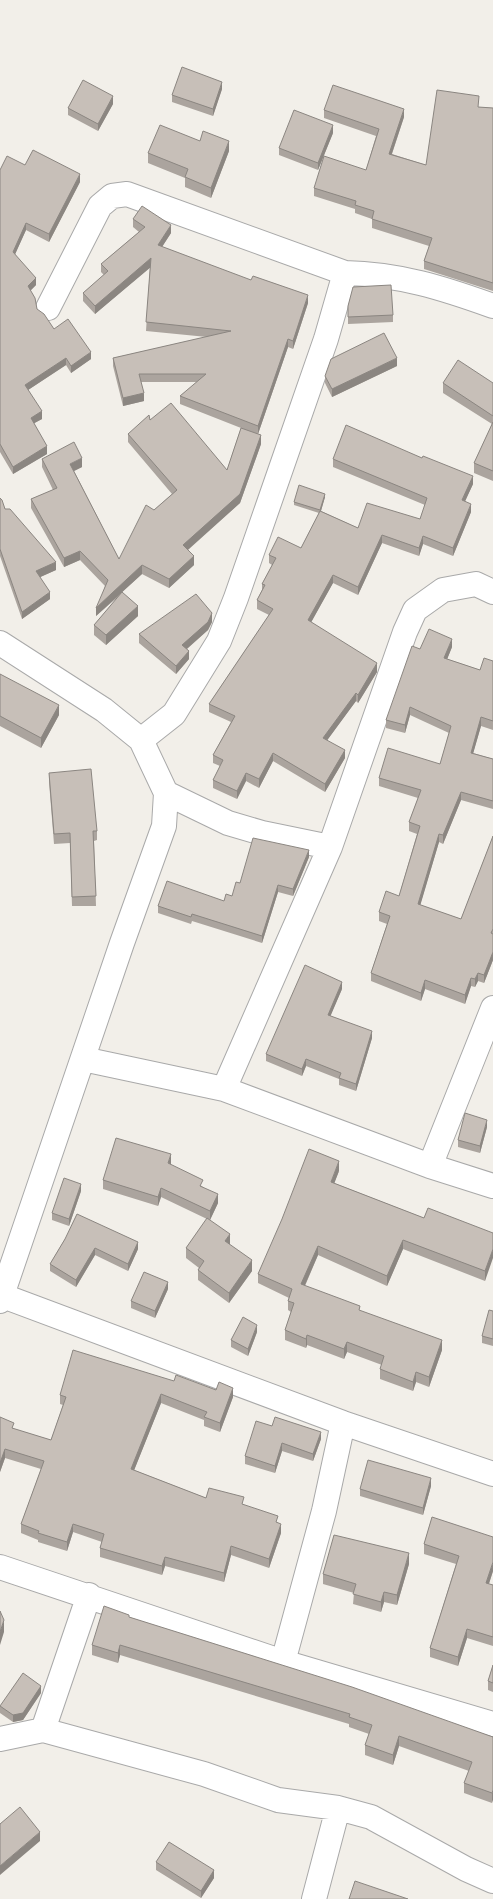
<svg xmlns="http://www.w3.org/2000/svg" width="493" height="1899" font-family="'IBM Plex Sans',sans-serif">
<rect width="100%" height="100%" fill="#f2efe9"/>
<g fill="none" stroke-linecap="round" stroke-linejoin="round">
<g stroke="#a9a9a9" stroke-width="26">
<path id="minor" d="M48 308 100 206 112 196 127 194 345 273C399 274 443 288 493 306
M0 643 104 710 141 740 166 793 164 826 122 943 0 1301
M141 740 174 714 219 641 236 598 326 339 345 273
M166 793 228 823 262 833 330 847
M83 1059 224 1089 430 1166 493 1186
M224 1089 330 847 405 632 415 610 443 590 476 584 493 592
M430 1166 493 1008
M3 1296 343 1423 493 1474
M0 1567 283 1662 493 1724
M283 1662 324 1511 343 1423
M43 1730 204 1774 278 1800 338 1808 371 1817 466 1869 493 1881
M0 1739 43 1730 89 1595
M314 1899 338 1808"/>
</g>
<use href="#minor" stroke="#fff" stroke-width="24"/>
</g>
<path fill="#aba49e" d="M222 89 213 116 172 102V95Z
M113 104 98 131 68 115V108Z
M479 107 493 108V291L424 269V261L429 246 372 228V219L355 213V209L314 196V188L366 170 376 136 324 118V110L404 117 392 154 426 165Z
M333 133 318 170 279 155V148Z
M200 141 229 151 211 198 185 187V178L148 163V153Z
M25 165 80 182 49 242 26 230 15 254 36 285 30 291 37 309 54 329 91 359 71 373 66 365 28 390 42 419 34 423 47 454 13 474 0 452V170Z
M133 219 171 233 162 247 308 303 293 349 288 347 258 434 261 444 240 503 188 550 194 565 169 588 142 574 122 592 138 616 106 645 94 635V625L120 595 96 616 105 586 80 560 64 567 31 508V499L53 490 42 467V459L82 467 74 471 119 559 154 510 172 494 128 442V434L150 420 227 470 241 428 180 404V396L197 382H141L144 401 123 406 113 366V358L207 337 146 331 150 267 95 314 83 301V293L104 275 101 272V264L139 232 133 227Z
M348 306 393 315V322L348 324Z
M397 366 332 397 325 383V376Z
M443 383H493V481L474 473V463L492 424 443 393Z
M333 459 473 484 465 501 471 512 453 556 423 544 419 556 382 543 358 595 333 583 311 622 377 672 358 703 356 701 327 740 345 758 325 792 273 761 259 788 246 781 237 799 213 788V780L220 766 213 763V755L231 722 209 712V704L269 615 257 609V600L262 590V584L272 565 269 563V555L301 548 319 513 294 505V502L325 497 321 511 358 528 420 519 425 505 333 467Z
M0 498 5 509 56 570 40 577 50 599 22 619 0 556Z
M212 622 208 630 187 649 189 659 176 674 139 643V634Z
M452 647 447 659 480 670 493 661V730L481 726 473 753 493 759V809L461 800 443 844 439 842 420 905 461 919 493 836V960L484 983 478 981 475 987 471 986 465 1004 425 989 421 1001 371 981V973L387 924 379 921V912L399 896 417 834 409 831V822L418 798 379 786V778L440 764 449 733 410 715 405 733 386 728V720L420 649Z
M0 674 59 715 41 748 0 726Z
M49 773 97 831V840L94 841 96 906H72L70 843 54 844 49 782Z
M309 857 293 896 278 892 262 943 192 921 191 924 158 913V906L224 901 232 896 240 883Z
M342 989 330 1016 372 1038 356 1091 339 1085V1079L306 1066 302 1076 266 1061V1054Z
M487 1127 480 1153 458 1147V1140Z
M170 1164 203 1187 218 1203 210 1220 230 1244V1245L252 1271 229 1303 198 1280V1270L199 1268 186 1258V1248L207 1219 161 1197 158 1206 103 1189V1180Z
M339 1171 334 1183 424 1218 493 1233 485 1281 403 1249 387 1286 318 1255 305 1286 360 1311 442 1350 429 1387 416 1382 413 1391 380 1379V1369L382 1365 347 1352 344 1359 307 1345 306 1348 285 1340V1330L291 1312 288 1310V1301L289 1298 258 1283V1274Z
M81 1191 69 1226 52 1220V1213Z
M65 1239 138 1249 128 1271 95 1255 76 1287 50 1271V1264Z
M168 1289 155 1318 131 1308V1301Z
M493 1311V1346L482 1343V1336Z
M257 1332 248 1356 231 1347V1340Z
M174 1381 233 1397 220 1432 204 1426V1420L161 1403 134 1470 206 1498 244 1505 278 1523 281 1533 269 1568 231 1555 224 1582 165 1566 162 1575 100 1557V1548L102 1542 73 1532 67 1551 38 1542V1540L21 1533V1524L41 1469 5 1458 0 1472V1417L14 1429 51 1440 63 1405 60 1404V1395Z
M272 1426 321 1439 313 1461 282 1451 275 1473 245 1464V1456Z
M431 1486 423 1515 360 1496V1489Z
M432 1517 493 1571 489 1584 493 1585V1646L467 1638 458 1666 430 1657V1648L456 1564 424 1554V1544Z
M409 1564 397 1605 384 1602 381 1612 353 1604 354 1593 323 1584V1574Z
M129 1617 493 1737 492 1803 464 1793V1783L469 1771 399 1746 393 1765 365 1755V1745L369 1734 349 1727V1724L120 1655 118 1663 92 1655V1645Z
M493 1665V1692L488 1690V1681Z
M41 1693 23 1720 13 1722 0 1713V1706Z
M156 1862 214 1878 201 1898 156 1870Z"/>
<path fill="#8b8681" d="M222 82V89L213 116V109Z
M113 96V104L98 131V124Z
M404 109V117L389 162V154Z
M333 125V133L318 170V163Z
M229 141V151L211 198V188Z
M80 174V182L49 242V234Z
M26 223V230L13 259V252Z
M171 225V233L158 253V245Z
M151 258V267L95 314V306Z
M36 278V285L28 293V286Z
M308 295V303L293 349V341Z
M288 339V347L258 434V426Z
M91 352V359L71 373V366Z
M66 358V365L25 392V385Z
M397 358V366L332 397V389Z
M144 393V401L123 406V398Z
M42 411V419L31 425V418Z
M261 435V444L240 503 183 554V545Z
M47 446V454L13 474V467Z
M82 458V467L70 473V464Z
M473 476V484L462 508V500Z
M325 494V497L320 514V510Z
M471 504V512L453 556V548Z
M382 535V543L358 595V587Z
M423 536V544L419 556V548Z
M80 551V560L64 567V558Z
M194 556V565L169 588V579Z
M56 562V570L36 579V571Z
M142 565V574L96 616V608Z
M333 575V583L308 628V620Z
M50 592V599L22 619V612Z
M138 606V616L106 645V635Z
M212 613V622L208 630 182 653V645Z
M452 639V647L444 667V658Z
M189 651V659L176 674V666Z
M377 663V672L358 703V695Z
M356 693V701L323 746V738Z
M59 705V715L41 748V738Z
M410 707V715L405 733V725Z
M481 717V726L471 761V753Z
M345 750V758L325 792V784Z
M273 753V761L259 788V779Z
M246 773V781L237 799V791Z
M461 792V800L443 844V835Z
M439 834V842L418 913V904Z
M309 850V857L293 896V889Z
M278 885V892L262 943V936Z
M493 952V960L484 983V975Z
M478 973V981L475 987V979Z
M471 978V986L465 1004V995Z
M425 980V989L421 1001V993Z
M342 982V989L328 1022V1015Z
M372 1031V1038L356 1091V1084Z
M306 1059V1066L302 1076V1069Z
M487 1120V1127L480 1153V1146Z
M171 1154V1164L168 1172V1163Z
M339 1161V1171L331 1192V1182Z
M81 1184V1191L69 1226V1219Z
M161 1188V1197L158 1206V1197Z
M218 1194V1203L210 1220V1211Z
M230 1234V1244L225 1252V1241Z
M403 1240V1249L387 1286V1276Z
M138 1242V1249L128 1271V1264Z
M318 1246V1255L301 1294V1284Z
M95 1248V1255L76 1287V1280Z
M493 1249V1258L485 1281V1271Z
M252 1260V1271L229 1303V1293Z
M168 1282V1289L155 1318V1311Z
M257 1325V1332L248 1356V1349Z
M307 1335V1345L306 1348V1339Z
M442 1340V1350L429 1387V1377Z
M347 1342V1352L344 1359V1349Z
M416 1372V1382L413 1391V1382Z
M233 1388V1397L220 1432V1423Z
M161 1394V1403L131 1478V1469Z
M321 1432V1439L313 1461V1454Z
M282 1443V1451L275 1473V1466Z
M5 1449V1458L0 1472V1463Z
M431 1478V1486L423 1515V1508Z
M73 1524V1532L67 1551V1542Z
M281 1524V1533L269 1568V1559Z
M231 1546V1555L224 1582V1573Z
M409 1553V1564L397 1605V1595Z
M165 1557V1566L162 1575V1566Z
M493 1562V1571L486 1592V1583Z
M384 1592V1602L381 1612V1602Z
M4 1620V1632L0 1645V1632Z
M467 1629V1638L458 1666V1657Z
M120 1645V1655L118 1663V1653Z
M41 1686V1693L23 1720 13 1722V1715Z
M399 1736V1746L393 1765V1755Z
M493 1790V1800L492 1803V1793Z
M40 1832V1841L0 1875V1866Z
M214 1870V1878L201 1898V1891Z"/>
<path fill="#c7bfb8" stroke="#8b8681" d="M182 67 222 82 213 109 172 95Z
M83 80 113 96 98 124 68 108Z
M333 85 404 109 389 154 426 165 437 90 479 96 478 107 493 108V283L424 261 432 238 372 219 374 211 355 205 356 201 314 188 324 156 366 170 379 129 324 110Z
M294 110 333 125 318 163 279 148Z
M160 125 200 141 203 131 229 141 211 188 185 177 188 169 148 153Z
M33 150 80 174 49 234 26 223 13 252 36 278 28 286 35 298 37 309 44 314 54 329 68 319 91 352 71 366 66 358 25 385 42 411 31 418 47 446 13 467 0 444V170L7 156 25 165Z
M142 206 171 225 158 245 251 280 253 276 308 295 293 341 288 339 258 426 180 396 206 374H139L144 393 123 398 113 358 231 331 146 322 151 258 95 306 83 293 108 271 101 264 145 227 133 219Z
M391 285 393 315 348 317V306L353 287Z
M384 333 397 358 332 389 325 376 331 359Z
M458 360 493 383V416L443 383Z
M171 403 227 470 241 428 261 435 240 494 183 545 194 556 169 579 142 565 96 608 108 580 80 551 64 558 31 499 57 488 42 459 74 442 82 458 70 464 119 559 146 505 154 510 177 490 128 434 149 415 150 420Z
M493 422V471L474 463Z
M346 425 422 458 423 456 473 476 462 500 471 504 453 548 423 536 419 548 382 535 358 587 333 575 308 620 377 663 358 695 356 693 323 738 345 750 325 784 273 753 259 779 246 773 237 791 213 780 223 760 213 755 235 716 209 704 273 609 257 600 265 585 262 584 276 558 269 555 278 537 301 548 320 511 358 528 367 503 420 519 427 498 333 459Z
M299 485 325 494 320 510 294 502Z
M0 498 2 500 5 509H10L56 562 36 571 50 592 22 612 0 549Z
M122 592 138 606 106 635 94 625Z
M196 594 212 613 208 622 182 645 189 651 176 666 139 634Z
M429 629 452 639 444 658 480 670 484 658 493 661V721L481 717 471 753 493 759V801L461 792 443 835 439 834 418 904 461 919 493 836V929L491 933 493 934V952L484 975 478 973 475 979 471 978 465 995 425 980 421 993 371 973 390 916 379 912 386 891 399 896 420 826 409 822 421 790 379 778 388 748 440 764 451 726 410 707 405 725 386 720 412 646 420 649Z
M0 674 59 705 41 738 0 716Z
M91 769 97 831H93L96 896 72 897 70 833 54 834 49 773Z
M253 838 309 850 293 889 278 885 262 936 192 914 191 917 158 906 167 881 224 901 226 894 232 896 236 882 240 883Z
M305 965 342 982 328 1015 372 1031 356 1084 339 1078 341 1073 306 1059 302 1069 266 1054Z
M465 1113 487 1120 480 1146 458 1140Z
M116 1138 171 1154 168 1163 203 1180 200 1186 218 1194 210 1211 161 1188 158 1197 103 1180Z
M309 1149 339 1161 331 1182 424 1218 428 1208 493 1233V1249L485 1271 403 1240 387 1276 318 1246 301 1284 360 1306 359 1310 442 1340 429 1377 416 1372 413 1382 380 1369 384 1356 347 1342 344 1349 307 1335 306 1339 285 1330 294 1303 288 1301 292 1289 258 1274 282 1219Z
M64 1178 81 1184 69 1219 52 1213Z
M77 1214 138 1242 128 1264 95 1248 76 1280 50 1264 65 1239Z
M207 1218 230 1234 225 1241 252 1260 229 1293 198 1270 204 1261 186 1248Z
M144 1272 168 1282 155 1311 131 1301Z
M489 1310 493 1311V1339L482 1336Z
M243 1317 257 1325 248 1349 231 1340Z
M73 1350 174 1381 176 1375 216 1390 219 1382 233 1388 220 1423 204 1417 207 1412 161 1394 131 1469 206 1498 209 1488 244 1497 242 1504 278 1516 276 1522 281 1524 269 1559 231 1546 224 1573 165 1557 162 1566 100 1548 104 1534 73 1524 67 1542 38 1533 39 1531 21 1524 44 1461 5 1449 0 1463V1417L14 1423 12 1428 51 1440 66 1397 60 1395Z
M275 1417 321 1432 313 1454 282 1443 275 1466 245 1456 256 1421 272 1426Z
M368 1460 431 1478 423 1508 360 1489Z
M432 1517 493 1537V1562L486 1583 493 1585V1637L467 1629 458 1657 430 1648 459 1556 424 1544Z
M334 1535 409 1553 397 1595 384 1592 381 1602 353 1594 356 1584 323 1574Z
M104 1606 129 1615V1617L352 1687 493 1737V1790L492 1793 464 1783 472 1762 399 1736 393 1755 365 1745 372 1725 349 1717 350 1714 120 1645 118 1653 92 1645Z
M0 1611 4 1620 0 1632Z
M493 1665V1683L488 1681Z
M23 1673 41 1686 23 1713 13 1715 0 1706Z
M20 1807 40 1832 0 1866V1824Z
M169 1842 214 1870 201 1891 156 1862Z
M355 1881 408 1899H349Z"/>
</svg>
